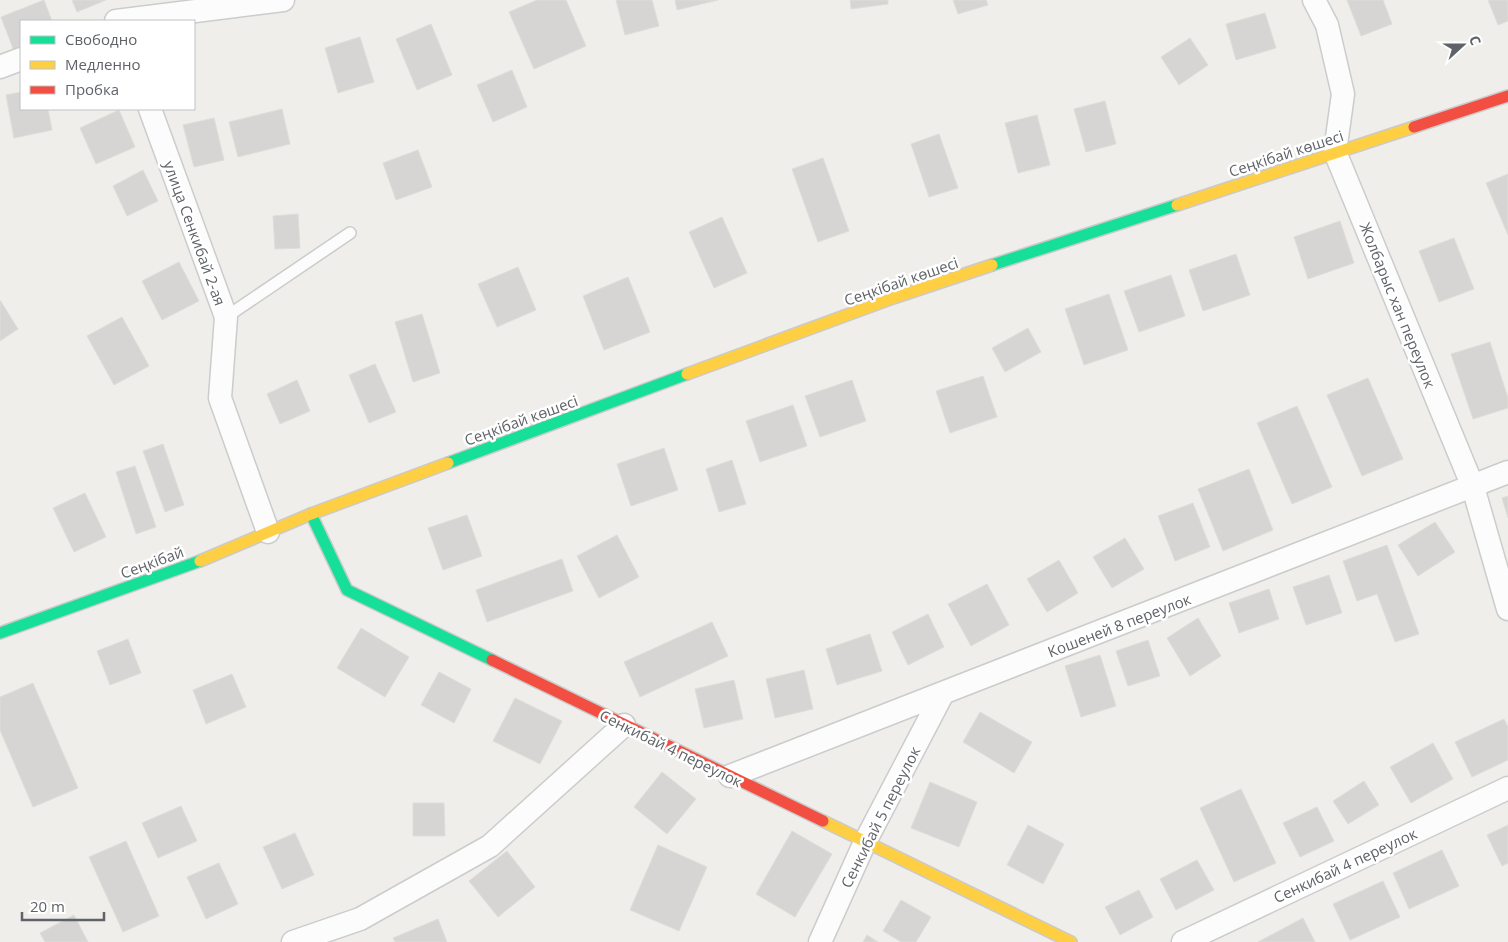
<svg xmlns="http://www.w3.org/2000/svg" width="1508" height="942" font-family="'Open Sans',sans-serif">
<rect width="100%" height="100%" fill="#efeeea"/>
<path fill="#d6d5d3" stroke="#deddd9" d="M44 0 52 21H21V49L14 51 1 17Z
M72 0H106L77 12Z
M537 0H566L586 46 534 69 509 12Z
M616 0H652L659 26 625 35Z
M675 0H718L677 10Z
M850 0H888V4L851 9Z
M953 0H986L988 5 958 14Z
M1347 0H1383L1392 24 1361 36Z
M1488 0H1508V21L1498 25Z
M1265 13 1276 48 1236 60 1226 24Z
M431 24 452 75 417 90 396 39Z
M360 37 374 82 338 93 325 48Z
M1190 38 1208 65 1179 85 1161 57Z
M512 70 527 107 493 122 477 85Z
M21 92V109H48L52 130 14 138 6 95Z
M1105 101 1116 144 1086 152 1074 109Z
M282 109 290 144 238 157 229 122Z
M119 110 135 147 96 164 80 128Z
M1037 115 1050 165 1018 173 1005 123Z
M214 118 224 160 194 167 183 125Z
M939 134 958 188 929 197 911 144Z
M418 150 432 187 396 200 383 163Z
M823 158 849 231 818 242 792 169Z
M143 170 158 201 127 216 113 186Z
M1508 174V235L1486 183Z
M298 214 300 248 275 249 273 216Z
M722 217 747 273 714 288 689 232Z
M1340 221 1354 263 1308 279 1294 237Z
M1454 238 1474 289 1439 302 1419 251Z
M1236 254 1250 295 1203 311 1189 270Z
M179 262 199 301 162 320 142 281Z
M518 267 536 310 497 327 478 284Z
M1171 275 1185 316 1139 332 1124 291Z
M628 277 650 332 604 350 583 296Z
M1109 294 1128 350 1084 365 1065 309Z
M0 300 18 329 0 341Z
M422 314 440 373 413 382 395 322Z
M122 317 149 366 114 385 87 336Z
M1028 328 1041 352 1005 372 992 348Z
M1490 342 1508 398V408L1473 419 1451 354Z
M375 364 396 412 369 423 349 375Z
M983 376 997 417 950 433 936 391Z
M1368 378 1403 459 1362 476 1327 395Z
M297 380 310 411 280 424 267 394Z
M852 380 866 421 820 437 805 396Z
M793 405 807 446 760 462 746 421Z
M1297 406 1332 487 1292 504 1257 423Z
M163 444 184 505 165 512 143 451Z
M664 448 678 490 631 506 617 464Z
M732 460 746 504 719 512 706 469Z
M135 466 156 527 136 534 116 472Z
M1249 469 1273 530 1223 551 1198 489Z
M85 493 106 537 74 552 53 508Z
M1508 496V518L1502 498Z
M1193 503 1210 547 1175 561 1158 516Z
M467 515 482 556 443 570 428 528Z
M1435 522 1455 552 1418 576 1398 545Z
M617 535 639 577 599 598 577 556Z
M1125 538 1144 569 1112 588 1093 557Z
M1387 545 1419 634 1395 642 1377 594 1357 601 1343 561Z
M562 559 573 591 487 622 476 590Z
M1059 560 1078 593 1047 612 1027 579Z
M1329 575 1342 613 1306 625 1293 587Z
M987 584 1009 625 971 646 948 604Z
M1269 589 1279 619 1239 633 1229 603Z
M928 614 944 647 908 665 892 632Z
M1198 618 1221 656 1190 676 1167 638Z
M712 622 728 656 640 697 624 662Z
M361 628 409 657 385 697 337 668Z
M870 634 882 671 837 685 826 649Z
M128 639 141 673 110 685 97 651Z
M1148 640 1160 676 1128 686 1116 651Z
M1100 655 1116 706 1081 717 1065 666Z
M804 670 813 709 775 718 766 679Z
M439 672 471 689 454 723 421 705Z
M232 674 246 707 206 724 193 690Z
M734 680 743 719 704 728 695 689Z
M33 683 78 788 33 807 0 730V697Z
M515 698 562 721 540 764 493 741Z
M980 712 1032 742 1014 773 963 742Z
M1504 719 1508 727V760L1472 777 1455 742Z
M1433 743 1453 779 1411 803 1390 767Z
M662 772 696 799 667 834 634 807Z
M1364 781 1379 805 1348 824 1333 801Z
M930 782 977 802 959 847 911 828Z
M1241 789 1276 863 1234 882 1200 808Z
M413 803H444L445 836H413Z
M181 806 197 841 158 858 142 823Z
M1317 807 1334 841 1300 857 1283 823Z
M1028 825 1064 844 1043 884 1007 865Z
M1508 825V863L1502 866 1487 835Z
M792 831 832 854 795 917 756 894Z
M295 833 314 875 282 889 263 847Z
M126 841 159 916 123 932 89 857Z
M658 845 707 867 679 931 630 910Z
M1442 850 1459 886 1409 909 1393 873Z
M507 851 535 887 498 917 469 881Z
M1197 860 1214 890 1176 910 1160 879Z
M219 863 238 904 206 919 187 877Z
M1383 881 1400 917 1350 940 1333 904Z
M1139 890 1153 917 1120 935 1105 907Z
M901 900 931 917 916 942H901L883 931Z
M74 915 88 942H45L40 933Z
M1303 918 1315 942H1258Z
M438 919 447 942H395L393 938Z
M867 935 878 942H863Z"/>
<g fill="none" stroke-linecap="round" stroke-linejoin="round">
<g stroke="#cbcccc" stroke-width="14">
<path id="lane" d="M226 317 350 233"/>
</g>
<g stroke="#cbcccc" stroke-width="25">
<path id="street" d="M1314 0 1327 25 1343 94 1335 152 1473 487 1508 609
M116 21 283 0
M0 67 21 59
M150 109 226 317 220 398 268 532
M730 776 1508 472
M293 942 360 919 490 846 624 725
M820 942 865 842 943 693
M1183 942 1508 788"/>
</g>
<g stroke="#cacacb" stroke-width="14">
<path id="fast" d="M992 265 1177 205
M448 463 687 374
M311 514 347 590 492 660
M0 633 200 561"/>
</g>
<g stroke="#cacacb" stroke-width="14">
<path id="slow" d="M1177 205 1414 127
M687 374 893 298 992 265
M200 561 311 514 448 463
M823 821 1071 942"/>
</g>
<g stroke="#cacacb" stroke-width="14">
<path id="jam" d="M1414 127 1508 96
M492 660 823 821"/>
</g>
<use href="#lane" stroke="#fdfcfc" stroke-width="11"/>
<use href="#street" stroke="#fdfcfc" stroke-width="22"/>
<use href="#fast" stroke="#16e098" stroke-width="11"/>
<use href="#slow" stroke="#ffcf43" stroke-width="11"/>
<use href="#jam" stroke="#f24e42" stroke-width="11"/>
</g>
<g text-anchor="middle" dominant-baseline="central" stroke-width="5" stroke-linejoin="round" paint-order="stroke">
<g font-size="15" fill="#5f6368" stroke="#fff">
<text transform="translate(1286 153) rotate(-18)">Сеңкібай көшесі</text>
<text transform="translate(195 233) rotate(70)">улица Сенкибай 2-ая</text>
<text transform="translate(901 281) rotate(-19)">Сеңкібай көшесі</text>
<text transform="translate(1398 305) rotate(68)">Жолбарыс хан переулок</text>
<text transform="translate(521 420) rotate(-20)">Сеңкібай көшесі</text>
<text transform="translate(152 562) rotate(-20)">Сеңкібай</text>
<text transform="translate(1119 625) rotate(-21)">Кошеней 8 переулок</text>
<text transform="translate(671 748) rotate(26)">Сенкибай 4 переулок</text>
<text transform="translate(880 817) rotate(-63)">Сенкибай 5 переулок</text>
<text transform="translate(1345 865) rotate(-25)">Сенкибай 4 переулок</text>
</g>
</g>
<rect x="20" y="20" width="175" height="90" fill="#ffffff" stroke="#bfc1c3"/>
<rect x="30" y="36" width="25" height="8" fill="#16e098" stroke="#bfc1c3"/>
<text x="65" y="45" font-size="15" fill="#5f6368">Свободно</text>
<rect x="30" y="61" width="25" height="8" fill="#ffcf43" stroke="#bfc1c3"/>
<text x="65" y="70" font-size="15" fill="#5f6368">Медленно</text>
<rect x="30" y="86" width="25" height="8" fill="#f24e42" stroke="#bfc1c3"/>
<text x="65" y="95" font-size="15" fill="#5f6368">Пробка</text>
<g transform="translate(1463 45) rotate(69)" stroke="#ffffff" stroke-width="4" paint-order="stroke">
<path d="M0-4L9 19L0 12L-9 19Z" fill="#5f6368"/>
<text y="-8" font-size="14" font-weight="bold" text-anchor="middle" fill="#5f6368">С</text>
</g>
<path d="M22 912v8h82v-8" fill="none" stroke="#5f6368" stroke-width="2.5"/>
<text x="30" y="912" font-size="15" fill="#5f6368" stroke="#ffffff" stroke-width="4" paint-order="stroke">20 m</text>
</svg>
